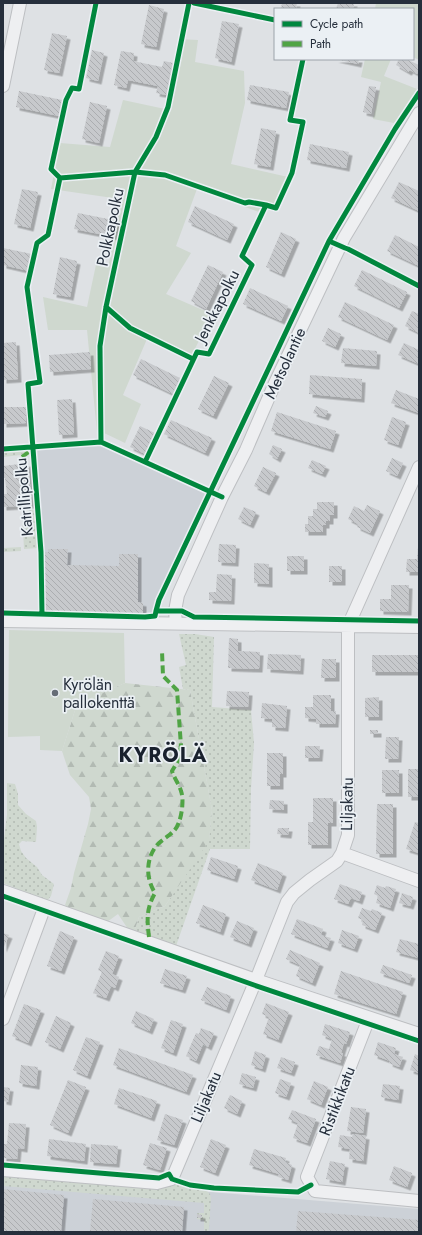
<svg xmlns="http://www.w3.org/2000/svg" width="422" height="1235" font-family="Jost,sans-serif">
<defs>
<pattern id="grass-dots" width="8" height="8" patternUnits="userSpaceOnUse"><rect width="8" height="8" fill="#cfd8cf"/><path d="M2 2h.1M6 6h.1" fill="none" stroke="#b2bab3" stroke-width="1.8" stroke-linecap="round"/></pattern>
<pattern id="forest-firs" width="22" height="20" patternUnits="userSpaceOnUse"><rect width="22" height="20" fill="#cfd8cf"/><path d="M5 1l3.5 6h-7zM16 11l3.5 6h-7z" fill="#b2bab3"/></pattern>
<pattern id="building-back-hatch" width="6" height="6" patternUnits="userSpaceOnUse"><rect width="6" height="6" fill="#c7c9cc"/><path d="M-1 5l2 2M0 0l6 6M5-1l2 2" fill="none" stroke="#abadb0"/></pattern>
<filter id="shadow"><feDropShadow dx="3.5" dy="3.5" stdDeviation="0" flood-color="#0004"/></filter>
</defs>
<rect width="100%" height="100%" fill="#dee1e4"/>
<path fill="#ccd1d7" d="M101 442 211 492 155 604 152 615 42 614 41 552 32 447Z
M3 1175 419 1209V1232H3Z"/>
<path fill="url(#grass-dots)" d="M29 450 21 455 3 457V452Z
M36 510 38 548 24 549 22 511Z
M21 547V551L3 552V548Z
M179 634H195L214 637 212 707 251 710 254 743 251 789 250 849H210L176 946 134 932 139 917 165 906 209 839 212 810 190 690 183 689 179 667 186 665Z
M7 783 15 784 18 794V805L26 814 36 821 37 827 36 842 22 841 19 844 21 851 26 858 37 867 42 875 54 884 51 896 47 901 3 883V847L7 815Z
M3 1174 163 1188 179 1183 191 1187 206 1190 210 1194 211 1198 209 1228 208 1232 205 1231 204 1230V1220L197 1219V1213H204V1203L3 1186Z"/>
<path fill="url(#forest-firs)" d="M125 683 190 690 212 810 209 841 165 906 139 917 134 932 128 929 118 914 107 922 71 910 65 905 71 888 74 873 88 824 91 809 89 797 70 775 62 751 77 704Z"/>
<path fill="#cfd8cf" d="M376 3H419V60L413 57V9H375Z
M179 39 198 40 195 62 244 71 245 103 231 164 288 177 275 204 259 212 197 189 176 246 191 253 166 294 212 314 190 359 147 339 123 395 141 404 125 443 102 432H97L87 330H48L43 297 87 307 97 260 109 263 120 199 51 189 60 143 110 147 123 100 165 109Z
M365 59H391L384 76 417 89 394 123 373 119 381 82 361 77Z
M9 630 124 633 125 683 77 704 62 751 40 750V736L8 737Z"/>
<path fill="url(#building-back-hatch)" filter="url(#shadow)" d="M282 3H297L296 9H281Z
M338 3H354L353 9H336Z
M149 5 164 9 156 47 141 44Z
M222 21 239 24 231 62 215 58Z
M52 33 67 36 59 73 44 70Z
M92 50 104 53 98 81 86 78Z
M121 51 134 53 133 61 162 67 164 61 173 63 167 95 156 93 158 86 128 80 126 88 114 85Z
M335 59H359L358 64Z
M399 59H406L419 65V70L417 74 410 70 408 72 396 65Z
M250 85 289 92 286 108 247 100Z
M369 86 376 87 371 114 363 112Z
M19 91 62 100 59 116 16 107Z
M90 102 107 106 99 143 82 139Z
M261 128 276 131 270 167 254 164Z
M310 144 349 152 346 168 307 160Z
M399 182 419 191V211L391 198Z
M22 189 38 192 30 228 14 224Z
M195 206 234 224 227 240 188 222Z
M78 213 118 221 115 237 74 229Z
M281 232 296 239 281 274 266 267Z
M395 235 419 247V266L387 251Z
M3 248 32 254 29 271 3 265Z
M60 257 77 261 70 297 53 294Z
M208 265 223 272 206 309 191 301Z
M362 270 407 292 399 308 354 286Z
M250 288 288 306 281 321 243 304Z
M345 302 394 325 387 340 338 317Z
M412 311 419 314V333L405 326Z
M328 328 341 334 335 347 322 341Z
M16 342 18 379 3 380V343Z
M404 343 419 350V364L398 355Z
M343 348 377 351 376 366 341 363Z
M90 352 91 369 50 372 49 355Z
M141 359 180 378 173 394 133 375Z
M310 375 362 379 361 399 309 394Z
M214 376 229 383 213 416 198 409Z
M396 390 419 399V413L391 403Z
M72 399 74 434 59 435 57 400Z
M316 406 328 411 325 417 313 413Z
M3 407H26V423L3 424Z
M277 412 336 431 330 449 271 431Z
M392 417 406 422 398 445 384 440Z
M171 420 212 438 205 453 164 434Z
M140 426 155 433 145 454 130 447Z
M273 445 282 449 277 459 269 454Z
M392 458 403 463 397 476 386 471Z
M312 460 326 466 322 474 308 468Z
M28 463 32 505 3 507V494H7L5 478H3V466Z
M263 467 276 473 266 492 254 486Z
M317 502H334V515H330V521H326V525H323V532H305V524H308V516H313V509H317Z
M367 505 380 511 370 533 357 527 358 524 348 519 354 506 364 511Z
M244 507 256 512 250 525 238 519Z
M219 544 236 545 235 563 218 562Z
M418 547 419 548V572H406L407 559H417Z
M48 549H68L67 565 119 566V554H138V602L143 603V613L43 612 44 552H48Z
M287 556H304V571H287Z
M254 563 269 564V584L254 583Z
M329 566H342V582H329Z
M217 574 232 575 231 601 209 600V592H216Z
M391 585H409L408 612 380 611V599H391Z
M229 638 238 639V651L260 652 259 669 228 668Z
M268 654 301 655 300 671 267 669Z
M372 655H419V672H372Z
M322 659H336V678H321Z
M227 691 249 692 248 707 226 706Z
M313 695H331V711H336L335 724H316V719L305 718V707H313Z
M379 697V717H365V698Z
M262 703 287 706 285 728 272 727V719L261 718Z
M370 730H378V734H370Z
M386 737H399L398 759H385Z
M305 746H320L319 758H305Z
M267 753H283V774H280V786H267Z
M408 769H419V797H408Z
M382 770H399V793H382Z
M313 798H333V823H328V845H308V822H313Z
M270 800 284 801V810L269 809Z
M377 804H393V854H376Z
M415 822 419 823V853L406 849Z
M278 828H289L288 835 277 834Z
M211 857 238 866 234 879 207 870Z
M258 863 283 873 277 890 251 880Z
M340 884 362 892 359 901 351 898 348 904 334 899Z
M377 885 385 888 386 886 396 889 390 908 376 903 378 896 374 894Z
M402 893 413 897 410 906 399 903Z
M203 905 226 914 220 932 196 923Z
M362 908 371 911 372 909 382 913 375 930 362 925 363 920 358 918Z
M297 919 323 929 321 935 331 938 327 948 291 934Z
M237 921 254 928 248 944 230 937Z
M342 930 359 936 354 949 338 943Z
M60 931 74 937 61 971 47 966Z
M3 933 9 935 3 949Z
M400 939 419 944V958L396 952Z
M290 950 320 963 312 983 296 976 300 965 286 959Z
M106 951 119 956 112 974 119 977 115 988 111 986 106 998 93 993 102 972 98 970Z
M383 965 412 975 409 983 380 973Z
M165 969 187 976 182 990 160 983Z
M341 971 403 992 396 1014 334 994Z
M207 987 231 996 226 1010 201 1000Z
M266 1003 289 1012 278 1040 263 1034 269 1017 262 1014Z
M24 1004 41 1010 28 1043 12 1036Z
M136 1011 154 1019 149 1031 131 1023Z
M56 1016 71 1023 60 1049 45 1042Z
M171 1020 183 1024 173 1053 161 1048Z
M325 1024 350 1032 346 1044 344 1043 341 1053H343L340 1063 316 1055 319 1046 329 1049 332 1039 322 1035Z
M201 1028 214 1033 208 1047 203 1044 196 1061 186 1056 196 1033 199 1034Z
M86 1037 100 1042 87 1076 73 1070Z
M378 1042 396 1048 394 1054 403 1057 399 1067 389 1063 390 1061 374 1055Z
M119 1048 193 1075 186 1092 113 1065Z
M255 1051 266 1055 262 1069 251 1065Z
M415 1054 419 1056V1073L410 1070Z
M281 1057 295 1062 291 1073 277 1068Z
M21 1065 38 1067 36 1086 19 1083Z
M242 1073 256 1077 253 1088 239 1084Z
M280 1079 291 1083 286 1097 275 1093Z
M68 1080 86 1087 68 1133 50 1125Z
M314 1081 328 1087 321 1105 307 1099Z
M383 1084 400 1086 398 1100 381 1097Z
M3 1087 10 1088 8 1102 3 1101Z
M119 1088 157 1101 151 1118 114 1104Z
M230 1095 242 1101 237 1114 224 1108Z
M351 1107 366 1109 363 1133 347 1131Z
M292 1110 316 1119 307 1143 293 1138 298 1123 288 1119Z
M165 1114 183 1120 174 1145 157 1140Z
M9 1123 26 1124 24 1149 18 1148 17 1159 3 1158V1144H7Z
M353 1134 366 1136 363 1161 349 1159 350 1149 338 1147 340 1135 352 1137Z
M49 1139 86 1144 84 1161 47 1156Z
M211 1139 226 1145 215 1173 200 1167Z
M150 1143 167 1148 160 1170 143 1165Z
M91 1144 118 1146 116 1164 90 1162Z
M254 1149 286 1158 285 1162 292 1165 288 1180 278 1177 279 1174 249 1165Z
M330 1161 345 1164 342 1182 326 1179Z
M394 1166 412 1173 407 1187 389 1180Z
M3 1189 64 1195 61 1232H3Z
M93 1199 184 1207 182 1232H90Z
M298 1211 419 1220V1232H335L315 1231 314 1232H296Z
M197 1214 202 1215V1218H197Z"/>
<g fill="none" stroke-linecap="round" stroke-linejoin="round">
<g stroke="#bdbfc2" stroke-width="14">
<path id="minor" d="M3 86 20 3
M3 621 419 627
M176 623 175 611 178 595 222 497 246 450 275 383 344 238 419 113
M342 853 419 881
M3 891 256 980 419 1034
M369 1018 307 1177 315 1191 419 1201
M3 1019 45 906
M3 1170 157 1183 172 1179 256 980 287 902 294 893 310 880 337 861 342 853 348 835V626L419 467"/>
</g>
<use href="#minor" stroke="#eeeff1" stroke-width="12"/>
<path stroke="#50a445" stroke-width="4" stroke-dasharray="8 4" stroke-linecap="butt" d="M22 457 30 451 32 447
M149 937C147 920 146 909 155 893 145 877 146 857 158 844 166 836 175 834 179 822 182 814 184 799 181 791 179 784 174 778 172 771L178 761 181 746 177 690 163 676 162 651"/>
<g stroke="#ebf0f4" stroke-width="8">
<path id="cycleway" d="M194 3 275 20
M60 178 135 172 165 175 245 203 249 202 266 205
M329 241 345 248 348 249 419 286
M106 307 130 328 193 359
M101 442 100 346 106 307 135 172 156 137 168 107 189 3
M3 449 101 442 222 497
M145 462 197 352 209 354 252 265 242 256 266 205 276 208 292 173 303 122 290 120 303 59
M156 611 159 600 329 241 395 129 419 93
M3 613 145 617 155 616 156 611H182L194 617 419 621
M42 614 41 552 28 384 40 382 27 287 37 243 48 235 60 178 51 169 66 100 72 88 79 89 96 3
M3 896 254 985 419 1041
M3 1165 159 1178 169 1174 172 1179 190 1185 214 1188 298 1192 311 1185"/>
</g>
<use href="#cycleway" stroke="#00873e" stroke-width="5"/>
</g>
<circle fill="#666d77" stroke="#ebf0f4" stroke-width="1.5" cx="55" cy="693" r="4"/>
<g text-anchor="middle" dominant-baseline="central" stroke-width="3.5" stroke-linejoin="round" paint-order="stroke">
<g font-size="16" fill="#262f3c" stroke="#ebf0f4">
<text transform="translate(110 227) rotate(-78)">Polkkapolku</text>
<text transform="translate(217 306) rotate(-63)">Jenkkapolku</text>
<text transform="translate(285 363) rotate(-65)">Metsolantie</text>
<text transform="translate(24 497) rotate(-95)">Katrillipolku</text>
<text transform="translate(347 804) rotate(-89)">Liljakatu</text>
<text transform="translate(206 1097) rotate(-67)">Liljakatu</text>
<text transform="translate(337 1101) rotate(-69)">Ristikkikatu</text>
</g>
<g font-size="16" fill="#262f3c" stroke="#ebf0f4" text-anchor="start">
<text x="63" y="684">Kyrölän<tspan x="63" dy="18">pallokenttä</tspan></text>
</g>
<g font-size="20" font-weight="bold" letter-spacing="1" fill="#19212d" stroke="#ebf0f4">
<text x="163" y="755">KYRÖLÄ</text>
</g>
</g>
<rect width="422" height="1235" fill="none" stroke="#262f3c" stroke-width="8"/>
<rect x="274" y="8" width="140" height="52" fill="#ebf0f4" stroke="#9ca3aa"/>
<rect x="282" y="21" width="20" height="6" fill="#00873e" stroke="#9ca3aa"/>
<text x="310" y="28" font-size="12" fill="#262f3c">Cycle path</text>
<rect x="282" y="41" width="20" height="6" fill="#50a445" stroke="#9ca3aa"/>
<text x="310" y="48" font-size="12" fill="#262f3c">Path</text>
</svg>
